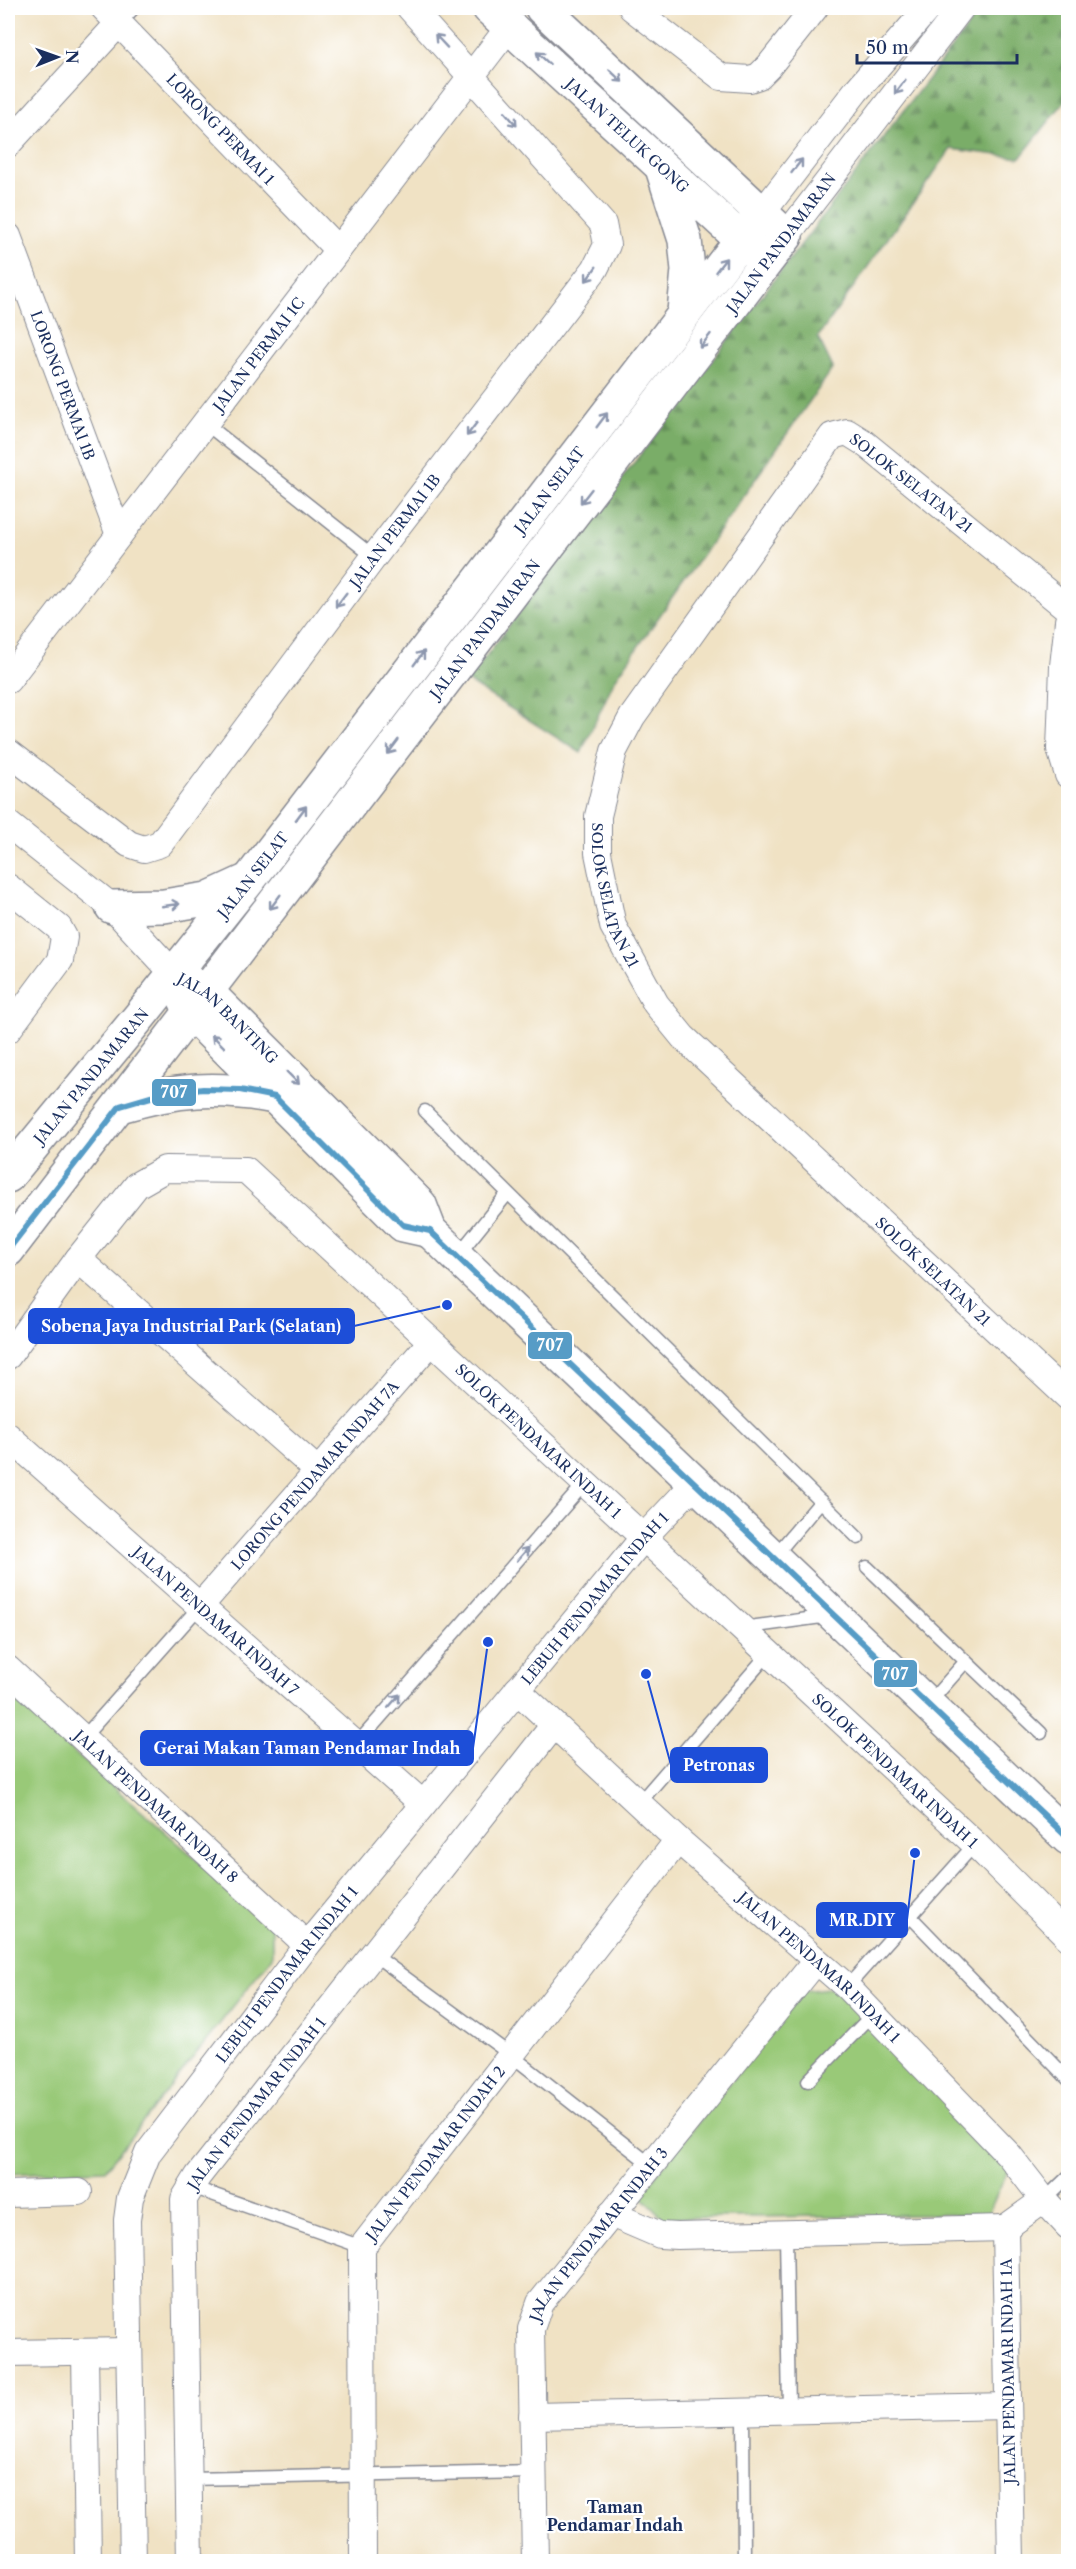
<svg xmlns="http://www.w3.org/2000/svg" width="1076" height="2569" font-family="'Libre Caslon Text',serif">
<defs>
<pattern id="forest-firs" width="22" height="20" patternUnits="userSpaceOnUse" patternTransform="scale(1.5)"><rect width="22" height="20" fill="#7aad68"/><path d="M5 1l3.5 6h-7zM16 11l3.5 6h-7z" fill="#638d59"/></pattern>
</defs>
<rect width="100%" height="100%" fill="#fff"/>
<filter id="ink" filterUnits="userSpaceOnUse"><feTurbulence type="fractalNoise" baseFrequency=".0167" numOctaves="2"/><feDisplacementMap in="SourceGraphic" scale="12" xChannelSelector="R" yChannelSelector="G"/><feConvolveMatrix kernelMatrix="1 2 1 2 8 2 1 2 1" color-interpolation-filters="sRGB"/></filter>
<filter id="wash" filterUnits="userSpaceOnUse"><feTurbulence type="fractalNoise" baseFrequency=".008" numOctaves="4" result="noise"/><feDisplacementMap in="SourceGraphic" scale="24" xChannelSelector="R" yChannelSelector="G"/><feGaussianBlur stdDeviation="1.35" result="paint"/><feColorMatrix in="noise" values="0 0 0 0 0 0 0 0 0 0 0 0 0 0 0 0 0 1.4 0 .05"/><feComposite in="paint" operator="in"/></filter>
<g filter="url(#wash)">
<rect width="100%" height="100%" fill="#f0e2c4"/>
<path fill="#99c978" stroke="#5a7c6b" stroke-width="1.5" d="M8 1695 272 1925V1957L105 2170 8 2174Z
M837 1987 1010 2166 988 2214 663 2218 640 2195 804 1991Z"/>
<path fill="url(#forest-firs)" stroke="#4a6e63" stroke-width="1.5" d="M982 8H1068V97L1020 158 951 149 818 337 833 368 614 681 581 753 467 681Z"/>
</g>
<g filter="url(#ink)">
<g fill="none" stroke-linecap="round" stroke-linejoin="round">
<g stroke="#868891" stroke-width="15">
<path id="lane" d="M119 23 134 8
M205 423 374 557
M425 1111 508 1193 458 1255
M508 1193 858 1538
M773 1558 821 1501
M867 1567 1041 1733
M742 1628 829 1616
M929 1703 966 1661
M83 1738 200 1606
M356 1745 585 1483
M640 1802 769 1653
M909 1915 1068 2079
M373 1954 511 2055 651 2165
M847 1987 975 1844
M808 2081 873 2014
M192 2187 362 2247
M1044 2200 1068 2177
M786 2234 789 2411
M743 2412 744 2562
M188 2479 534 2472"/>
</g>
<g stroke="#868891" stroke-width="28">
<g id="street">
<path id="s1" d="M104 8 338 250"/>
<path d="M632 8 721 77 750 79 759 76 769 66 815 8"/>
<path d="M8 144 119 23"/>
<path d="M762 213 856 91 928 8"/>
<path id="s2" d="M8 236 119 535"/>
<path d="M786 236 961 8"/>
<path id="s3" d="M1068 609 863 442 847 432 832 436 632 717 614 751 598 816V853L613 926 656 1004 683 1037 1068 1397"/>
<path d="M1068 621 1063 666 1060 749 1068 775"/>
<path id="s4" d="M8 680 509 27"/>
<path id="s5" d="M8 752 129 844 144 849 160 844 374 557 595 269 607 245 603 224 410 8"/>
<path d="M8 824 112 907 174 974"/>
<path d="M8 887 59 928 64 937 60 960 8 1030"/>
<path d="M78 1259 318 1471"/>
<path id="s6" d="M8 1356 78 1259 137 1185 165 1169 246 1170 975 1844 1068 1937"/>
<path id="s7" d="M8 1436 423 1804"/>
<path id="s8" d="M200 1606 430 1343"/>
<path id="s9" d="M8 1669 307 1945"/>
<path id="s10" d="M517 1690 678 1840 847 1987 1009 2155 1044 2200 1068 2226"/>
<path d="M8 2194 79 2192"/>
<path d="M611 2214 660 2235 677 2236 1005 2228"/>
<path d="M85 2352 88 2562"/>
<path d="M8 2353 128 2351"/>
<path d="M532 2416 1008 2406"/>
<path id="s11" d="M133 2562 127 2220 130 2198 148 2153 307 1945 644 1537 695 1483"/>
<path id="s12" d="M190 2562 184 2199 198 2176 554 1725"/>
<path id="s13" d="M363 2562 362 2247 678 1840"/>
<path id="s14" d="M535 2562 531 2329 540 2303 816 1961"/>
<path d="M1011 2562 1005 2228 1044 2200"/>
</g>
</g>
<g stroke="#868891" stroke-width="36">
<g id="secondary">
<path id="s15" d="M489 8 756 253"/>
<path d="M662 168 685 240 688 270 684 312"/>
<path d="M112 907 164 906 207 899 244 882"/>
<path id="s16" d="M174 974 207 992 420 1205 430 1231 1068 1838"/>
<path d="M182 993 191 1013 403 1225 430 1231"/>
<path d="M120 1106C178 1089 216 1086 275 1097"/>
<path id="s17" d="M8 1176 140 1016 249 880 762 213"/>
<path id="s18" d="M8 1250 786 236 542 8"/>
</g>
</g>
<use href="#lane" stroke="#fff" stroke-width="12"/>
<use href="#street" stroke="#fff" stroke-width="26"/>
<use href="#secondary" stroke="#fff" stroke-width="33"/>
<g stroke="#fff" stroke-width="10">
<path id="bus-1" d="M8 1250 120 1106 161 1094 203 1089 240 1090 275 1097 403 1225 430 1231 1068 1838"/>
</g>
<use href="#bus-1" stroke="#579cc6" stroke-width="6"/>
</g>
<defs><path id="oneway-shaft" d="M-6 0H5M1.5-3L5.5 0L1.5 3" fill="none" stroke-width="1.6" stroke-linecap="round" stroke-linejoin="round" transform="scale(1.5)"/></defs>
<g stroke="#8d97ae">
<use href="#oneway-shaft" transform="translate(441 41) rotate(-133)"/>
<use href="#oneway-shaft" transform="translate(543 58) rotate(-138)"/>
<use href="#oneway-shaft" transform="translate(616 76) rotate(43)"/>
<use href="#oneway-shaft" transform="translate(900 87) rotate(127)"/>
<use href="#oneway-shaft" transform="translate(511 119) rotate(49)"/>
<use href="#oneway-shaft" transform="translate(797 166) rotate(-52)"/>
<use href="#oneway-shaft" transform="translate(721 265) rotate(-52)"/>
<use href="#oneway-shaft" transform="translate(591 274) rotate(126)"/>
<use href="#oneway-shaft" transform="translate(705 341) rotate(128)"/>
<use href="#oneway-shaft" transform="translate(602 420) rotate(-53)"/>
<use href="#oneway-shaft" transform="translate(472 429) rotate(127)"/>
<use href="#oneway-shaft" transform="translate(586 496) rotate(128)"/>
<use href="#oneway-shaft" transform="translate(341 600) rotate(127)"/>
<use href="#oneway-shaft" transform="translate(419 658) rotate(-53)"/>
<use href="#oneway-shaft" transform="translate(393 747) rotate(127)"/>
<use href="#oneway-shaft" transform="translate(301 813) rotate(-53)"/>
<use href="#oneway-shaft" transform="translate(275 902) rotate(127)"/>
<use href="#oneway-shaft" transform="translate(171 905) rotate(-8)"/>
<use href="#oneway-shaft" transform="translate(218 1041) rotate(-135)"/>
<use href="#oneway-shaft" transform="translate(293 1078) rotate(45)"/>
<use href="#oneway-shaft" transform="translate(523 1554) rotate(-49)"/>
<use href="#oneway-shaft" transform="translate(394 1701) rotate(-49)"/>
</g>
</g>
<g text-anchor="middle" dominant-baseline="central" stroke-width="4.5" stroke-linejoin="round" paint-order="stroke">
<g font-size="15" fill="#1b2f5e" stroke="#fff">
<text stroke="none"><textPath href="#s1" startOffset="168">LORONG PERMAI 1</textPath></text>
<text stroke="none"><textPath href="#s15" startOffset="188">JALAN TELUK GONG</textPath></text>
<text transform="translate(781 243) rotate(-53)">JALAN PANDAMARAN</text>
<text stroke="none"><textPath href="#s4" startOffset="411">JALAN PERMAI 1C</textPath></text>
<text stroke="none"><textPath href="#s2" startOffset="159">LORONG PERMAI 1B</textPath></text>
<text transform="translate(911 483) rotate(38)">SOLOK SELATAN 21</text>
<text stroke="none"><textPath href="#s17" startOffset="874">JALAN SELAT</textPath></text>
<text stroke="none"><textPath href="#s5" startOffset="576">JALAN PERMAI 1B</textPath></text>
<text stroke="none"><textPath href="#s18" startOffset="783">JALAN PANDAMARAN</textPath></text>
<text stroke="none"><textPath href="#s17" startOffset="388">JALAN SELAT</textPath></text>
<text stroke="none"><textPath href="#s3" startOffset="831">SOLOK SELATAN 21</textPath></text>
<text stroke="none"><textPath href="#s16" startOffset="70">JALAN BANTING</textPath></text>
<text stroke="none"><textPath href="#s17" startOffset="130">JALAN PANDAMARAN</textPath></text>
<text stroke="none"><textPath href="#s3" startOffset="1335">SOLOK SELATAN 21</textPath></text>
<text stroke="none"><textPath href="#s6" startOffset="726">SOLOK PENDAMAR INDAH 1</textPath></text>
<text stroke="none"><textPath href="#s8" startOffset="174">LORONG PENDAMAR INDAH 7A</textPath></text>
<text stroke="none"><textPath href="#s11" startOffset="1125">LEBUH PENDAMAR INDAH 1</textPath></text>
<text stroke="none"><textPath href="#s7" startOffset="278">JALAN PENDAMAR INDAH 7</textPath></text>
<text stroke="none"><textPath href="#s6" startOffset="1212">SOLOK PENDAMAR INDAH 1</textPath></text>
<text stroke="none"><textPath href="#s9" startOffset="202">JALAN PENDAMAR INDAH 8</textPath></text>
<text stroke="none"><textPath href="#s10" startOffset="410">JALAN PENDAMAR INDAH 1</textPath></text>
<text stroke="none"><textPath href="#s11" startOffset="639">LEBUH PENDAMAR INDAH 1</textPath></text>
<text stroke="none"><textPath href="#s12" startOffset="483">JALAN PENDAMAR INDAH 1</textPath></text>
<text stroke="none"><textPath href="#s13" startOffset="434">JALAN PENDAMAR INDAH 2</textPath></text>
<text stroke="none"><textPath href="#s14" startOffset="350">JALAN PENDAMAR INDAH 3</textPath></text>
<text transform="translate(1008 2371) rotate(-91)">JALAN PENDAMAR INDAH 1A</text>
</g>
<g font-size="16" font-weight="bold" fill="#1b2f5e" stroke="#fff">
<text x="615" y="2507">Taman<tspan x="615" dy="18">Pendamar Indah</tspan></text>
</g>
</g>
<path fill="none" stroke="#1d4ed8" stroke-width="2" d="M447 1305L354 1326M488 1642L473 1748M646 1674L671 1765M915 1853L907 1920"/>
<g fill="#1d4ed8" stroke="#fff" stroke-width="2">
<circle cx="447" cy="1305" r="6"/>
<circle cx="488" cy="1642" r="6"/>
<circle cx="646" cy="1674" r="6"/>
<circle cx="915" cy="1853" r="6"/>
</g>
<g fill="#1d4ed8" stroke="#1d4ed8" stroke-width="2">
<rect x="29" y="1309" width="325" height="34" rx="6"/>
<rect x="141" y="1731" width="332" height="34" rx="6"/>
<rect x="671" y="1748" width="96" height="34" rx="6"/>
<rect x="817" y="1903" width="90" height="34" rx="6"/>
</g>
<g font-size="16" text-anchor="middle" font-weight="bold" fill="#fff">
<text x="191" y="1332">Sobena Jaya Industrial Park (Selatan)</text>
<text x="307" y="1754">Gerai Makan Taman Pendamar Indah</text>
<text x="719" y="1771">Petronas</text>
<text x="862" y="1926">MR.DIY</text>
</g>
<g stroke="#fff" stroke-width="2">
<rect x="151" y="1078" width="46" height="29" rx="6" fill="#579cc6"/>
<rect x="527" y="1331" width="46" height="29" rx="6" fill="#579cc6"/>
<rect x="873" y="1659" width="45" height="29" rx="6" fill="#579cc6"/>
</g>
<g font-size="16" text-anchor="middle" font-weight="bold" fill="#fff">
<text x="174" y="1098">707</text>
<text x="550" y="1351">707</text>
<text x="895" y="1680">707</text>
</g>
<rect width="1076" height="2569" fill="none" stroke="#fff" stroke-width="30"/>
<g transform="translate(57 57) rotate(89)" stroke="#ffffff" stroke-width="4.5" paint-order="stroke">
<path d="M0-4.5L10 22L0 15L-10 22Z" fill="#1b2f5e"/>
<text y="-9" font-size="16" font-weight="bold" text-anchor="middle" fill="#1b2f5e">N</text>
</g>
<path d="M857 54v9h160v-9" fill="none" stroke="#1b2f5e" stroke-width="3"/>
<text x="866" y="54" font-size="18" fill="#1b2f5e" stroke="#ffffff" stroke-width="4.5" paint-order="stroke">50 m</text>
</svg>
